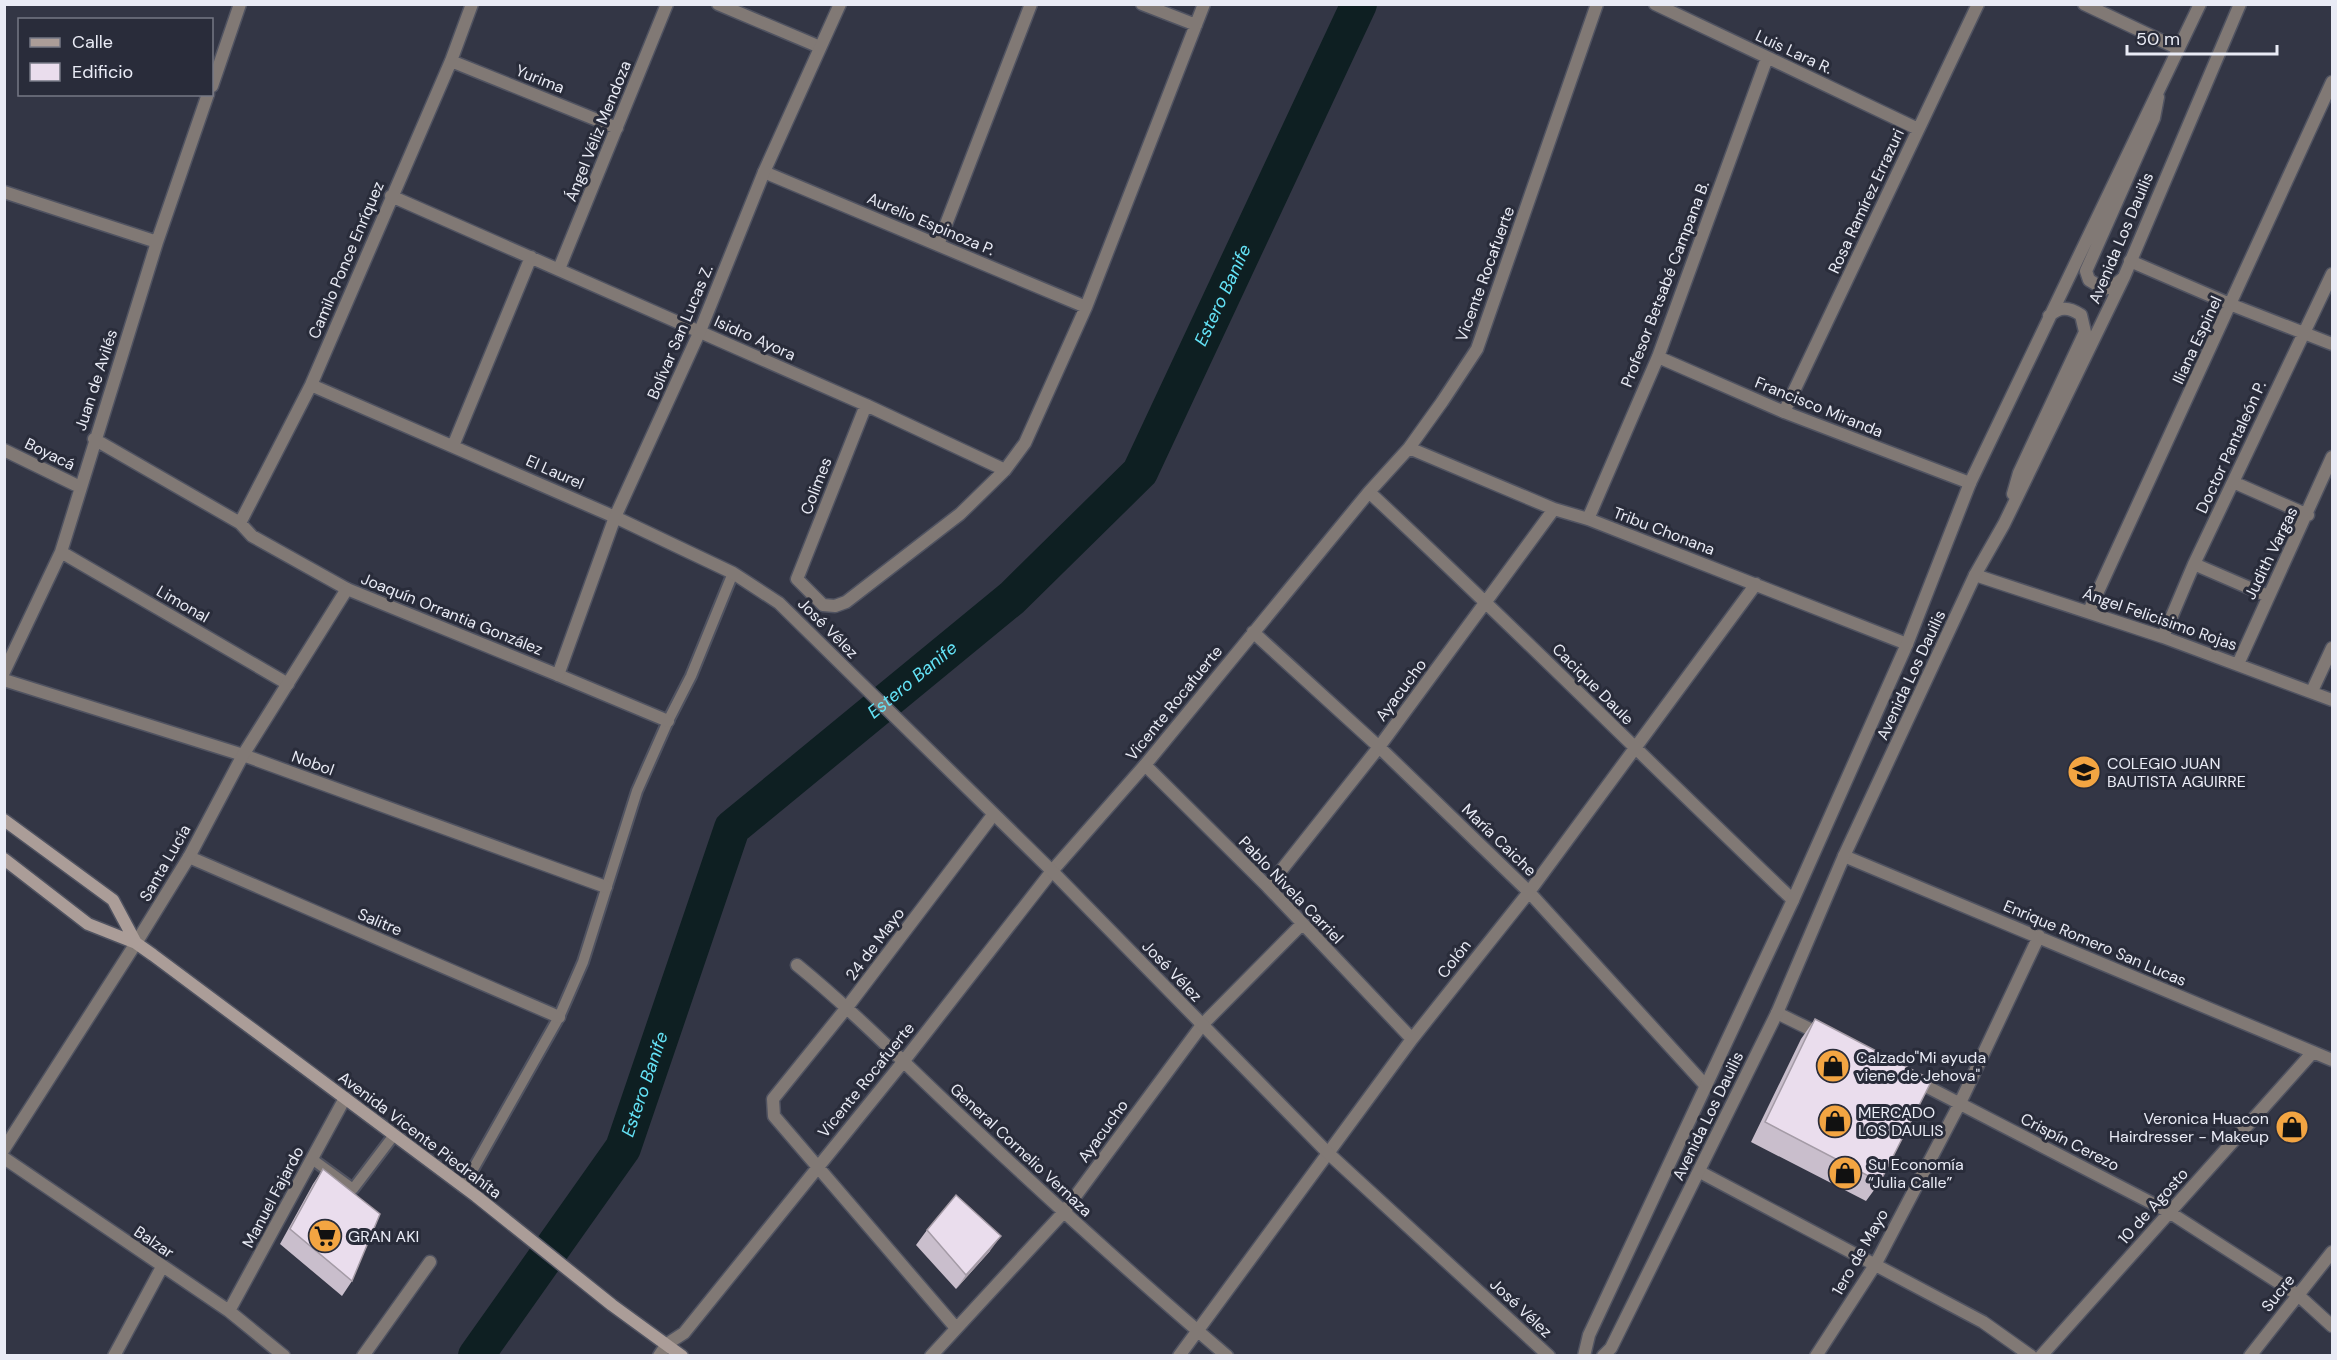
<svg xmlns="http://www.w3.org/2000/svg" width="2337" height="1360" font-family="'DM Sans',sans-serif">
<rect width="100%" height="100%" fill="#333645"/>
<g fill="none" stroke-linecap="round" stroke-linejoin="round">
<path stroke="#0e1f22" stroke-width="36" id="s1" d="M476 1356 623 1148 732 828 1012 598 1140 472 1359 4"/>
<g stroke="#505361" stroke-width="14">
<path id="service" d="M312 1159 353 1189 394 1135
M463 1187 559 1017 583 962 637 791 668 721 691 676 733 573"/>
</g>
<g stroke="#505361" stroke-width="15">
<path id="minor" d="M718 4 820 47
M1142 4 1196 25
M1655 4 1918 129
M2084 4 2177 48
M451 61 617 128
M212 86 240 4
M764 172 1086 307
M4 192 157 242
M391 196 866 405 1005 470
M938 245 1031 4
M2130 261 2232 305 2332 344
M559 269 667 4
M1658 357 1784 412 1970 483
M311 385 615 517
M866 405 797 579 823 605 835 606 846 602 960 514 1005 470 1025 443 1086 307 1204 4
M1784 412 1978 4
M94 439 240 523 252 536 347 589
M453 446 531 257
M1409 448 1554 509 1588 519 1907 644
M4 450 80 487
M2233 482 2308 515
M1369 492C1513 626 1651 765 1793 900
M1588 519 1658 357 1767 58
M240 523 311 385 451 61 472 4
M61 552 288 684
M2194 564 2268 596
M1975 575 2163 637 2332 700
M2089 611 2332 82
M1253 632 1379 747 1529 892 1706 1086
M2163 637 2194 564 2332 274
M2238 664 2332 457
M4 672 61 552 157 242 208 94
M558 675 668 721
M4 680 243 755 606 887
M2312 691 2332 648
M1145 765 1268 887 1412 1039
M1844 856 2332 1060
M189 857 559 1017
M1268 887 1379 747 1554 509
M797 965C857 1014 910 1069 967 1122 1052 1202 1138 1280 1227 1356
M1777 1013 1822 1035
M1916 1081 2169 1212 2298 1295 2332 1326
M4 1149 136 943
M4 1158 229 1311 284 1356
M1700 1172 1983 1322 2031 1356
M229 1311 345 1098
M956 1328 774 1116 773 1099 848 1006 993 815
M114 1356 162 1267
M363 1356 430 1262
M659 1356 667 1344 684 1333 903 1062 1052 871 1145 765 1369 492 1409 448 1442 402 1477 349 1597 4
M931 1356 1063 1213 1202 1025 1301 925
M1179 1356 1412 1039 1529 892 1756 584
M1816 1356 1875 1265 1960 1103 2039 936
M2041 1356 2313 1052
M2250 1356 2332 1252"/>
</g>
<g stroke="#505361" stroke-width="15">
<path id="tertiary" d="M2122 279 2112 287 2104 289 2089 280 2086 271 2154 118 2158 97
M2013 494 2019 473 2085 332 2081 315C2069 307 2060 306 2049 316
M615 517 733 573 779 603 1052 871 1328 1153 1549 1356
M136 943 189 857 243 755 347 589 558 675 615 517 700 331 764 172 840 4
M1584 1356 1589 1335 1793 900 1907 644 1970 483 2200 4
M1603 1356 1611 1348 1777 1013 1844 856 1975 575 2004 524 2124 277 2240 4"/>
</g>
<g stroke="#505361" stroke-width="15">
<path id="secondary" d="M4 820 113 900 136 943
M4 859 88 924 136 943 153 955 476 1196 612 1305 682 1356"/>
</g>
<use href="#service" stroke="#817975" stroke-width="10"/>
<use href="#minor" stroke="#817975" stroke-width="12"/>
<use href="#tertiary" stroke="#817975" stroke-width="12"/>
<use href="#secondary" stroke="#ab9d98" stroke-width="12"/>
</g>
<path fill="#c9becc" d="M1815 1019 1880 1182 1866 1201 1751 1142 1801 1039Z
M323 1169 352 1281 342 1296 280 1244 313 1184Z
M927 1230 990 1251 956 1289 916 1245Z"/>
<path fill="#a49ba6" d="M1001 1236 990 1251 956 1289 966 1275Z"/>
<path fill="#eadded" stroke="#a49ba6" stroke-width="1.5" d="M1815 1019 1932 1080 1880 1182 1765 1122Z
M323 1169 380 1214 352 1281 290 1229Z
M956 1195 1001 1236 966 1275 927 1230Z"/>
<defs>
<g id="school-disc" transform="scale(1.725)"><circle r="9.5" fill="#f3a542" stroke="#292c3a"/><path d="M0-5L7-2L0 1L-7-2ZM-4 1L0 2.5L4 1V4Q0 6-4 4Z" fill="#111"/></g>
<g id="shop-disc" transform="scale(1.725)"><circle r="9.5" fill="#f3a542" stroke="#292c3a"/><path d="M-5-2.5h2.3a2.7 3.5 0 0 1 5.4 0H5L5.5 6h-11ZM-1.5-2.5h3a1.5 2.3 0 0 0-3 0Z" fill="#111"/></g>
<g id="supermarket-disc" transform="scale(1.725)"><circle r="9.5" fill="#f3a542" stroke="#292c3a"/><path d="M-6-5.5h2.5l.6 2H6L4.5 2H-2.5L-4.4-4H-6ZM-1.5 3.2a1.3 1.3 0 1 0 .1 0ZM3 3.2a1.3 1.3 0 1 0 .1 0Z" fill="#111"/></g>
</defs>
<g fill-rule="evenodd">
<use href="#school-disc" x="2084" y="772"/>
<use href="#shop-disc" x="1833" y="1066"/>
<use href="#shop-disc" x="1835" y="1121"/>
<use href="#shop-disc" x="2292" y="1127"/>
<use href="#shop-disc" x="1845" y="1173"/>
<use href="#supermarket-disc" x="325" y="1236"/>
</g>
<g text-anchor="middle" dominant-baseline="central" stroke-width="6" stroke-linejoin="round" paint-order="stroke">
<g font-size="16" fill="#e9ebf5" stroke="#292c3a">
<text transform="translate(1794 52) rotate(25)">Luis Lara R.</text>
<text transform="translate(540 79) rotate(22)">Yurima</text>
<text transform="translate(598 131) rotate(-68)">Ángel Véliz Mendoza</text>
<text transform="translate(1866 201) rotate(-65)">Rosa Ramírez Errazuri</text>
<text transform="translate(931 224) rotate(23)">Aurelio Espinoza P.</text>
<text transform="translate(2121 238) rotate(-67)">Avenida Los Dauilis</text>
<text transform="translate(346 260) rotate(-67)">Camilo Ponce Enríquez</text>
<text transform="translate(1485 274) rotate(-70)">Vicente Rocafuerte</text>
<text transform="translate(1665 284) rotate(-69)">Profesor Betsabé Campana B.</text>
<text transform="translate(680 332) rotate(-67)">Bolívar San Lucas Z.</text>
<text transform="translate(755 338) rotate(24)">Isidro Ayora</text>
<text transform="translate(2197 340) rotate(-65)">Iliana Espinel</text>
<text transform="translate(96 380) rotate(-72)">Juan de Avilés</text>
<text transform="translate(1819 407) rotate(22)">Francisco Miranda</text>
<text transform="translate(2231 447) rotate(-65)">Doctor Pantaleón P.</text>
<text transform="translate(50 454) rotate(26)">Boyacá</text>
<text transform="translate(555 472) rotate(24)">El Laurel</text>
<text transform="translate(816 486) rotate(-69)">Colimes</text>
<text transform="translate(1664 531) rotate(21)">Tribu Chonana</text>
<text transform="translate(2271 553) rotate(-64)">Judith Vargas</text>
<text transform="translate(183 604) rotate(30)">Limonal</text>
<text transform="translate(452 614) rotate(22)">Joaquín Orrantia González</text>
<text transform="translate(2160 619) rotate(19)">Ángel Felicisimo Rojas</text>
<text transform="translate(828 628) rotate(45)">José Vélez</text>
<text transform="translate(1911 675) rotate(-65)">Avenida Los Dauilis</text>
<text transform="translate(1593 684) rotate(45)">Cacique Daule</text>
<text transform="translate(1401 690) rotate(-53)">Ayacucho</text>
<text transform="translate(1174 703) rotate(-51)">Vicente Rocafuerte</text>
<text transform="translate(313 763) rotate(20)">Nobol</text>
<text transform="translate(1499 840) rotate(44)">María Caiche</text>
<text transform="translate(165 863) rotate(-60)">Santa Lucía</text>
<text transform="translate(1291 890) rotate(46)">Pablo Nivela Carriel</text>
<text transform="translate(380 922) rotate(23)">Salitre</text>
<text transform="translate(2095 943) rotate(23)">Enrique Romero San Lucas</text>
<text transform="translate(875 944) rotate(-53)">24 de Mayo</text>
<text transform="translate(1454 959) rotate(-52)">Colón</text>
<text transform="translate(1172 971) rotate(46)">José Vélez</text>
<text transform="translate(866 1080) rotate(-51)">Vicente Rocafuerte</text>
<text transform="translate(1708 1116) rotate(-64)">Avenida Los Dauilis</text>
<text transform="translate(1103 1131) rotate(-54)">Ayacucho</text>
<text transform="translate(420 1135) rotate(37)">Avenida Vicente Piedrahíta</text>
<text transform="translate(2070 1142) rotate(27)">Crispín Cerezo</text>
<text transform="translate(1021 1150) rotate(43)">General Cornelio Vernaza</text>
<text transform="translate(273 1197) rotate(-62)">Manuel Fajardo</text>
<text transform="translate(2153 1206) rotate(-48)">10 de Agosto</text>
<text transform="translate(154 1242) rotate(34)">Balzar</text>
<text transform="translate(1860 1252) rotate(-60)">1ero de Mayo</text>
<text transform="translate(2278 1293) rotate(-51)">Sucre</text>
<text transform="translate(1521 1308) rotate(43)">José Vélez</text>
</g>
<g font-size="16" fill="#e9ebf5" stroke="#292c3a" text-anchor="start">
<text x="2107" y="763">COLEGIO JUAN<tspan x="2107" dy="18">BAUTISTA AGUIRRE</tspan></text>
<text x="1856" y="1057">Calzado"Mi ayuda<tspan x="1856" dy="18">viene de Jehova"</tspan></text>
<text x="1858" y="1112">MERCADO<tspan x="1858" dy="18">LOS DAULIS</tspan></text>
<text x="2269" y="1118" text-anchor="end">Veronica Huacon<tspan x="2269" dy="18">Hairdresser - Makeup</tspan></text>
<text x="1868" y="1164">Su Economía<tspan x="1868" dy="18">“Julia Calle”</tspan></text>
<text x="348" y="1236">GRAN AKI</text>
</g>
<g font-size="18" font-style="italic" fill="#64e3f7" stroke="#292c3a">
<text stroke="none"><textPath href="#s1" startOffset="1330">Estero Banife</textPath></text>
<text stroke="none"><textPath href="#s1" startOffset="826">Estero Banife</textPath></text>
<text stroke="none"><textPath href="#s1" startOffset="322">Estero Banife</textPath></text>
</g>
</g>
<rect width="2337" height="1360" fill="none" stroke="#e9ebf5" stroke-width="12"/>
<rect x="18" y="18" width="195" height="78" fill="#292c3a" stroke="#767885" stroke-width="1.5"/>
<rect x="30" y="38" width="30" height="9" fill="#ab9d98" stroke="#767885" stroke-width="1.5"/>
<text x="72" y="48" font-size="18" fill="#e9ebf5">Calle</text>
<rect x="30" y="63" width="30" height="18" fill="#eadded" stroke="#767885" stroke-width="1.5"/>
<text x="72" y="78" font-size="18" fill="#e9ebf5">Edificio</text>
<path d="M2127 45v9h150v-9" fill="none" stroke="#e9ebf5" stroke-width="3"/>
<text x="2136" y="45" font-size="18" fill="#e9ebf5" stroke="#292c3a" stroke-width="4.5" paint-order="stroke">50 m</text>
</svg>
